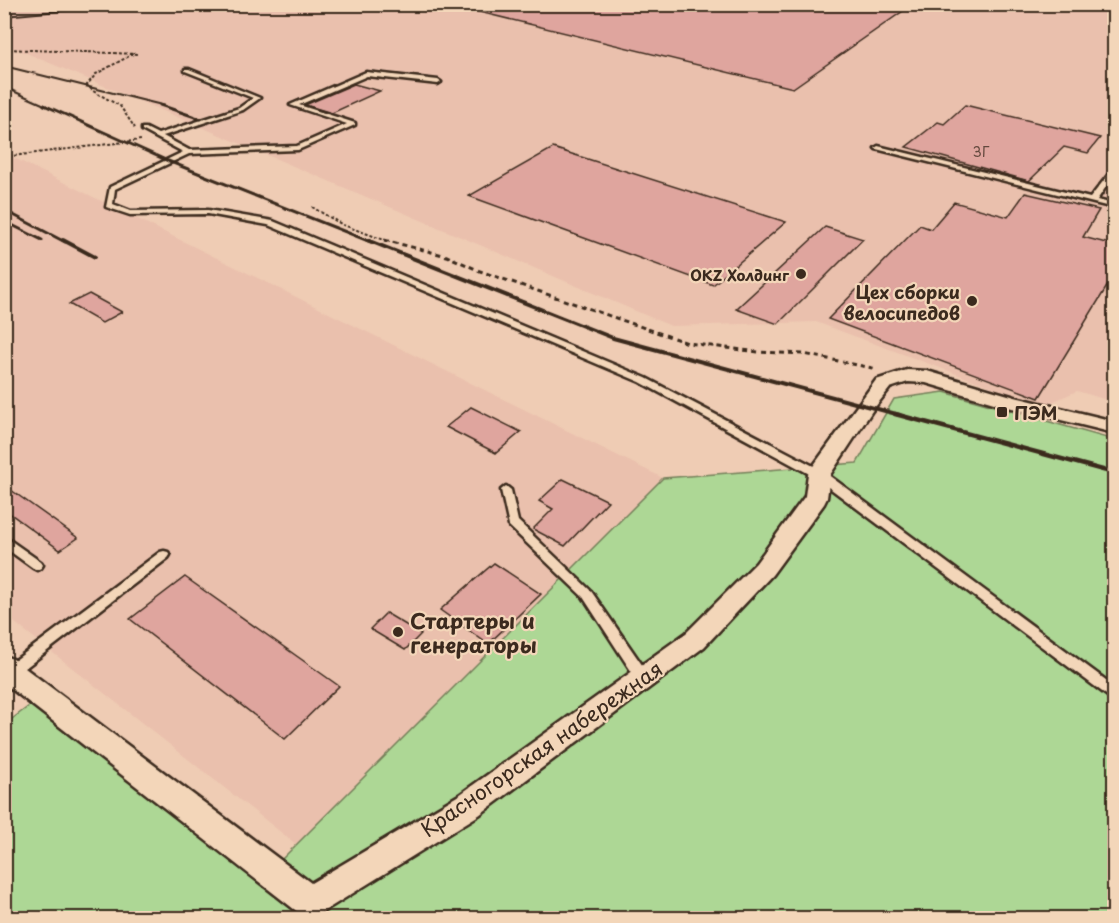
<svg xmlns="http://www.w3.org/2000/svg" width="1119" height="923" font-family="'Playpen Sans',sans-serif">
<rect width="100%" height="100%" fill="#efccb4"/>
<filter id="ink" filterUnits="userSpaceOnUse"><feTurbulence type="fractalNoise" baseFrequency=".0167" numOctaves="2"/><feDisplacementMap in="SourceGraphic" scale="12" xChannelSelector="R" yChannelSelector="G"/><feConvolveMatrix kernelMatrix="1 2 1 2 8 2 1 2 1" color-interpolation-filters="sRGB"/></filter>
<g filter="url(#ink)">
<path fill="#eac0ad" d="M4 5H1114V402L1077 391 1043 406 816 322 671 326 5 44Z
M4 153 663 478 297 845 5 615Z"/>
<path fill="#add795" stroke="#74805a" stroke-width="1.5" d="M944 392 1114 440V918H5L4 725 37 700 259 882 663 478 857 463 894 399Z"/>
<path fill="#dfa59e" stroke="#3b2a1e" stroke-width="1.5" d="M472 4H913L793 88 471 10Z
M354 84 380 91 332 113 305 105Z
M965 105 1100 138 1088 153 1064 147 1029 181 906 147 938 122 944 124Z
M553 148 786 222 713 285 469 196Z
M1025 193 1099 210 1083 237 1114 245V275L1039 398 828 319 920 225 931 229 954 202 1008 217Z
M825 227 863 239 778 324 736 309Z
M89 294 122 312 102 323 69 304Z
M471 407 521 432 496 453 446 427Z
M563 479 608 501 565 546 533 529 553 509 539 501Z
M4 485 78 538 60 550 4 509Z
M494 563 541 594 488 644 440 610Z
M185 577 339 686 285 739 130 619Z
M386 613 421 634 405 650 370 629Z"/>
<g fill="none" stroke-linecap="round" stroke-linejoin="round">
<g stroke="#3b2a1e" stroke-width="5">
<path id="lane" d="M185 69H189L260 98 243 110 163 136 189 150 297 146 347 124 290 105 366 72 438 80 441 82 438 84 367 76 299 105 355 123V125L298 150 189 154 115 189 113 204 131 211 208 210 273 221 646 378 823 471 1114 686V699L1109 697 815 477 640 382 268 225 208 214 130 215 106 207 110 187 183 152 142 130V128H146L158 134 239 108 253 98 185 71Z
M878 146 1090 198 1112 170 1114 169V175L1097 200 1114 204V208L876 149 875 148Z
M506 486 511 490 518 521 591 591 647 672 649 676 647 680 642 682 637 680 583 597 509 526 501 490Z
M4 536 41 562 43 565 41 568 37 570 33 568 4 547Z
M164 551 168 552 170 555 168 558 16 675 11 677 6 675 4 671 6 667 160 552Z"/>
</g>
<g stroke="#3b2a1e" stroke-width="5">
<path id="street" d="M907 370 927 371 1015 397 1114 421V433L1004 406 926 383 908 382 890 388 872 411 830 475 827 498 824 504 772 575 704 647 479 815 321 913 310 918 299 913 4 683V656L13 659 311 883 459 795 686 633 756 563 805 496 808 474 811 469 876 380Z"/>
</g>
<path stroke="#3b2a1e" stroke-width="2" stroke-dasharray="3 2" stroke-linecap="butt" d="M4 49 138 54
M133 54 96 74 87 85 93 91 120 106 135 128
M4 157 141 140
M312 207 343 225 390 242"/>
<path stroke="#3b2a1e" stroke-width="3" stroke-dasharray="5 4" stroke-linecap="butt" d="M384 240 447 256 480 271 688 343 758 352 804 354 877 369"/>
<path stroke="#3b2a1e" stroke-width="5" stroke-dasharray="8 6" stroke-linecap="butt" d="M280 918 289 914"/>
<use href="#lane" fill="#f3d6b9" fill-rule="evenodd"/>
<use href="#street" fill="#f3d6b9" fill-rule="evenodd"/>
<path stroke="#3b2a1e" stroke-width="2" d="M4 16 136 4
M4 66 166 106
M4 87 47 106"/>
<path stroke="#3b2a1e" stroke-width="3" d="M44 105 168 161 371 242
M160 105 201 119
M4 210 65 242
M4 221 42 240"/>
<path stroke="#3b2a1e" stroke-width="4" d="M63 240 95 257
M367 240 613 338 900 415"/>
<path stroke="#3b2a1e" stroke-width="4.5" d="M895 414 1114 473"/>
</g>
</g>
<g fill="#3b2a1e" stroke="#f3d6b9" stroke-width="2">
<circle cx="801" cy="274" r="6"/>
<circle cx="972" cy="301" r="6"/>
<rect x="996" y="406" width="12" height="12" rx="3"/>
<circle cx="398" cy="632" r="6"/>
</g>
<g text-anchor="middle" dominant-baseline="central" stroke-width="4.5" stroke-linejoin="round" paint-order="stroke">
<g font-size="14" fill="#64493e">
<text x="981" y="151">3Г</text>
</g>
<g font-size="15" font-weight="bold" fill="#3b2a1e" stroke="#f3d6b9" text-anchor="end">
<text x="789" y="274">OKZ Холдинг</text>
</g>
<g font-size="18" font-weight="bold" fill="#3b2a1e" stroke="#f3d6b9" text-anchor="end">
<text x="960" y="291">Цех сборки<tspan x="960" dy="21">велосипедов</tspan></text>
<text x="1014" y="412" text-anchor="start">ПЭМ</text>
</g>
<g font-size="21" font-weight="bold" fill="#3b2a1e" stroke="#f3d6b9" text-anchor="start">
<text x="410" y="620">Стартеры и<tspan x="410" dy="24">генераторы</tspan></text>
</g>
<g font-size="21" fill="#3b2a1e" stroke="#f3d6b9">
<text transform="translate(541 748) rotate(-35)">Краcногорская набережная</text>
</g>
</g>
<rect width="1119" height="923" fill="none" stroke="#f3d6b9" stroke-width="24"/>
<rect x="12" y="12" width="1095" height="899" fill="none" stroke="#3b2a1e" stroke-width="2" filter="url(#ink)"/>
</svg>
